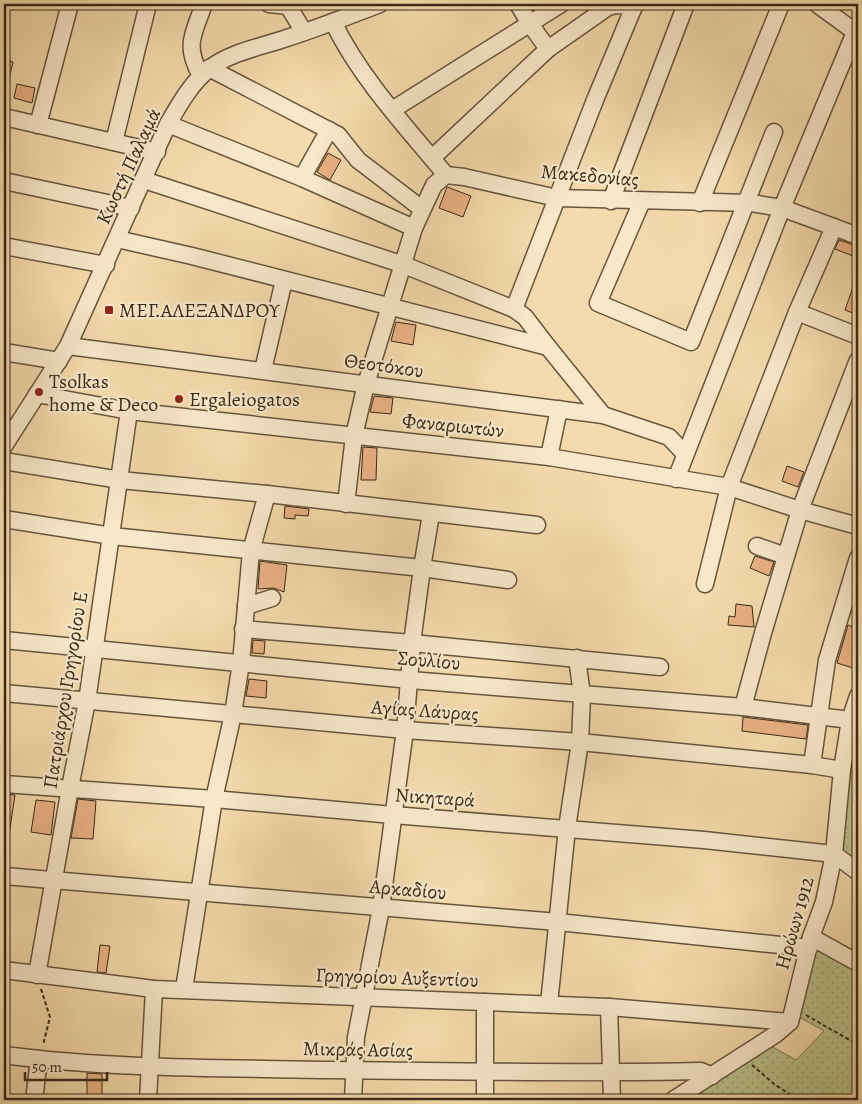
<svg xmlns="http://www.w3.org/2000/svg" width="862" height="1104" viewBox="0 0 862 1104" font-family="Alegreya,serif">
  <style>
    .grass { fill: url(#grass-dots); stroke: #797450 }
    .building { fill: #e9b183; stroke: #382916 }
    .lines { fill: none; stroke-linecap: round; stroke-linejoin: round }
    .minor-casing { stroke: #67553c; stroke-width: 19 }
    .path { stroke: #382916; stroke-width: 2; stroke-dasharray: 4 2.5; stroke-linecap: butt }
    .minor { stroke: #f8e7c9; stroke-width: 16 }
    .poi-dot { fill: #8f2418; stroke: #f8e7c9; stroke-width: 2 }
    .labels { text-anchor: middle; stroke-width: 4.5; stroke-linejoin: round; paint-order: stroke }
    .street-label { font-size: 20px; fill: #382916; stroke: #f8e7c9 }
    .poi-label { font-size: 20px; fill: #382916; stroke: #f8e7c9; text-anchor: start }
  </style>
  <defs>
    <pattern id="grass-dots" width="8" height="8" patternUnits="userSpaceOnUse" patternTransform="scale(1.25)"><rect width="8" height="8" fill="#bac08a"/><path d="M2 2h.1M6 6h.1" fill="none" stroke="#989c70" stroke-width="1.8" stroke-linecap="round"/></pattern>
  </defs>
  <rect width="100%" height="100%" fill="#f4daac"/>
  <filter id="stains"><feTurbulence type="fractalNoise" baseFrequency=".004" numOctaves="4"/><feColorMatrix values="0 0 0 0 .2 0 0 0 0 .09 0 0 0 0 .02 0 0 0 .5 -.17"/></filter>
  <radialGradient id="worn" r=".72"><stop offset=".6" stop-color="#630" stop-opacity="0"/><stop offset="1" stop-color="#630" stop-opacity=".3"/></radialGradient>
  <!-- grass -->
  <g class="grass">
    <polygon points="850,772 858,773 858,866 839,851"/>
    <polygon points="813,943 858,968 858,1095 854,1100 686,1100 769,1045 796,1060 824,1031 797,1016"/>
  </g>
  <!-- building -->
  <g class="building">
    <polygon points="4,60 13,62 7,87 4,86"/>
    <polygon points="17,84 35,88 32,103 14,98"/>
    <polygon points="328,153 341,160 330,180 317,172"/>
    <polygon points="447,187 471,196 463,217 439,208"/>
    <polygon points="839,240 857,246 853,256 835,249"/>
    <polygon points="857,275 858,275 858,315 845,310"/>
    <polygon points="396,322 416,325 413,345 391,341"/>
    <polygon points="374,396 393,398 391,414 370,412"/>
    <polygon points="363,447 377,448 376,480 361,480"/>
    <polygon points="787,466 804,472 798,487 782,481"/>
    <polygon points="285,506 309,509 308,516 295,515 295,519 284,518"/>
    <polygon points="755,556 774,562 769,576 750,568"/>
    <polygon points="260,561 287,565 284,592 274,588 258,589"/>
    <polygon points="736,604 752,606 754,627 728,625 729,616 735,617"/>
    <polygon points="848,625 858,629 858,661 856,669 837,663"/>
    <polygon points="253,640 265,641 264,654 252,653"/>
    <polygon points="249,679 267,681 266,698 246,696"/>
    <polygon points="743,717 808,725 806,739 742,731"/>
    <polygon points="4,794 15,795 9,835 4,834"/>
    <polygon points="78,799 96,801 93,839 71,838"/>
    <polygon points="36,800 55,802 51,835 31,832"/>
    <polygon points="100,945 110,946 106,973 97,972"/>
    <polygon points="87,1073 102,1074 102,1100 87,1100"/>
  </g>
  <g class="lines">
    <!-- minor casing -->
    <g class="minor-casing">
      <g id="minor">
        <polyline points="269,4 289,6"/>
        <polyline points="287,4 304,32"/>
        <polyline points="518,4 530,24 548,49"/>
        <polyline points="817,4 858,34"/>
        <path d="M 333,22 C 361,79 406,127 446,175 L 464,177 L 557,198 L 751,203 L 782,208 L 858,236"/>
        <polyline points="209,68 338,135 358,160 422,209"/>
        <path d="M 201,76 C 184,45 193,35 204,4"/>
        <polyline points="392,110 561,4"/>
        <polyline points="4,117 157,152"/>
        <polyline points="168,124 302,178 414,228"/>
        <polyline points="38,125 70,4"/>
        <polyline points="114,142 148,4"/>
        <polyline points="432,158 548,49 608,7 615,5 634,6"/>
        <polyline points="302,178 329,130"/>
        <polyline points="144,180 404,265 514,309 525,317 548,347"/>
        <polyline points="4,181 131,208"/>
        <polyline points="611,201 686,4"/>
        <polyline points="642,201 598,303 691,342 774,132"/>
        <polyline points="700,203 781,4"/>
        <polyline points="117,239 192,256 548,347 603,415"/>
        <polyline points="4,246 106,265"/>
        <polyline points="514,309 595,100 635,4"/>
        <polyline points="797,312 858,336"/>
        <polyline points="68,346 603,415 669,437 685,454"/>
        <polyline points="4,352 59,361"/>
        <polyline points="263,370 284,280"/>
        <polyline points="37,394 129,411 549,457 729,487 800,510 858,526"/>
        <path d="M 4,446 L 68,346 L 168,124 C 179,105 191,83 209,69 C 230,52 261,47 287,38 C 318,28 349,16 380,4"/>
        <polyline points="549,457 559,409"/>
        <polyline points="4,461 120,480 267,494 537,525"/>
        <polyline points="676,479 782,208 855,32"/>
        <polyline points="346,504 354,436 366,384 414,228 434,185 446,175"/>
        <polyline points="4,519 112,536 422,568 508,580"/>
        <polyline points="757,546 786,556"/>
        <polyline points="705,584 729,487 797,312 834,227"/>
        <polyline points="246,606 272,598"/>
        <polyline points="243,629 412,643 660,667"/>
        <polyline points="4,640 410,680 743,707 850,720"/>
        <polyline points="4,693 405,730 580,742 812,765 842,770"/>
        <polyline points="743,707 763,633 800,510 858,360"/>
        <polyline points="812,765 827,660 858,558"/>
        <polyline points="4,784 214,799 393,815 704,840 834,854 858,872"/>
        <polyline points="4,876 558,922 809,948"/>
        <polyline points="811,937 858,963"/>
        <polyline points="4,970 154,989 609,1007 790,1022"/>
        <polyline points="37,975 70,788 87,701 129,411"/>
        <polyline points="184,989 214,799 233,714 241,663 251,551 267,494"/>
        <polyline points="549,1004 567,828 580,742 582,695 577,658"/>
        <polyline points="609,1007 612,1100"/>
        <path d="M 4,1055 C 112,1069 222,1068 331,1070 C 454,1071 577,1074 701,1071 L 712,1076"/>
        <polyline points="34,1100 39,1059"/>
        <polyline points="148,1100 154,989"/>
        <polyline points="353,1100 356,1037 381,908 405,730 412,643 422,568 431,514"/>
        <polyline points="485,1100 485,1002"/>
        <polyline points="673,1100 776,1034 790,1022 811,937 824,902 834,854 842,770 850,720 858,696"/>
      </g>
    </g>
    <!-- path -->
    <g class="path">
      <polyline points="4,157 9,133"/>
      <polyline points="41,989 50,1017 43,1045"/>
      <polyline points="806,1015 858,1045"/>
      <polyline points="752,1065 774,1084 799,1100"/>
    </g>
    <!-- minor -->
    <use href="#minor" class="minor"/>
  </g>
  <!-- markers -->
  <g class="poi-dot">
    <rect x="104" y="305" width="10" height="10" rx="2.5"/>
    <circle cx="39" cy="392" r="5"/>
    <circle cx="179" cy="399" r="5"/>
  </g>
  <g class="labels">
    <!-- street labels -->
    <g class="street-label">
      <text transform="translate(128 166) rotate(-65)" y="7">Κωστή Παλαμά</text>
      <text transform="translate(590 175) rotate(5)" y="7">Μακεδονίας</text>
      <text transform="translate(384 365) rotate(8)" y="7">Θεοτόκου</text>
      <text transform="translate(453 425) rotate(6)" y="7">Φαναριωτών</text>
      <text transform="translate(429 660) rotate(5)" y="7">Σουλίου</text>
      <text transform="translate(65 690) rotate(-81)" y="7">Πατριάρχου Γρηγορίου Ε</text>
      <text transform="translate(425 710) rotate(4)" y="7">Αγίας Λάυρας</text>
      <text transform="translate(435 797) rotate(4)" y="7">Νικηταρά</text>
      <text transform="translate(408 889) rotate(5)" y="7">Αρκαδίου</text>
      <text transform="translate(794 923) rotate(-74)" y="7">Ηρώων 1912</text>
      <text transform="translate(397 977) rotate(2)" y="7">Γρηγορίου Αυξεντίου</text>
      <text transform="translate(358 1049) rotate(1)" y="7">Μικράς Ασίας</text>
    </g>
    <!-- poi labels -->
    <g class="poi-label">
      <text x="119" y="317">ΜΕΓ.ΑΛΕΞΑΝΔΡΟΥ</text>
      <text x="49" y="388">Tsolkas<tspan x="49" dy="23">home &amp; Deco</tspan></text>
      <text x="189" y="406">Ergaleiogatos</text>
    </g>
  </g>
  <!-- margin -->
  <rect width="862" height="1104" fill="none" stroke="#f4daac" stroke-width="20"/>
  <rect x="5" y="5" width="852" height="1094" fill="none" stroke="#382916" stroke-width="2.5"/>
  <rect x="10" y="10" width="842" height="1084" fill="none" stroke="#382916"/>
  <!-- scale -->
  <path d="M25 1072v8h82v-8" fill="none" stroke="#382916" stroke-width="2.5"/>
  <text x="32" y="1072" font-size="15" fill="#382916" stroke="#f8e7c9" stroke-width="4" paint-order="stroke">50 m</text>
  <rect width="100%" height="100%" filter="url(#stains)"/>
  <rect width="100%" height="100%" fill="url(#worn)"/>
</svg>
